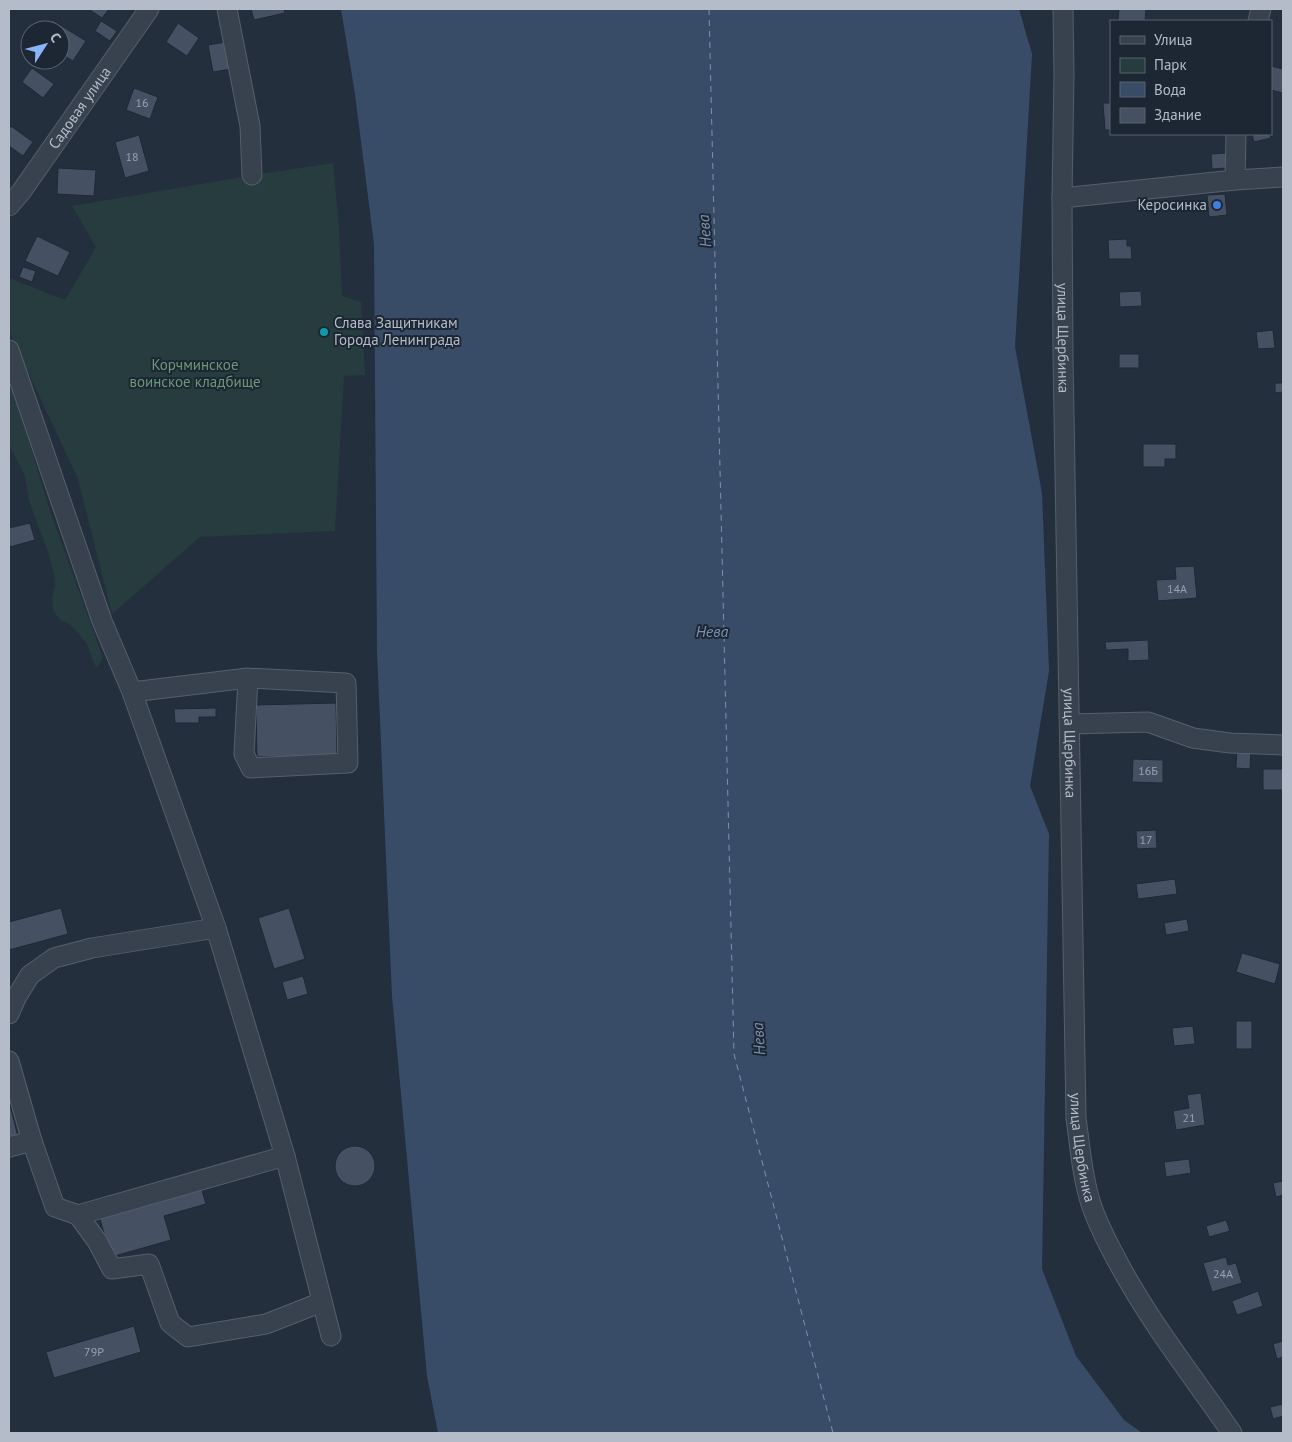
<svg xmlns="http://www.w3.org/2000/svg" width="1292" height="1442" viewBox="0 0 1292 1442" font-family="'PT Sans',sans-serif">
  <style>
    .green { fill: #263c3f }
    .water { fill: #394c67 }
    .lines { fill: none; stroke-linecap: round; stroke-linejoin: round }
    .ferry { stroke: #7c92b1; stroke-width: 1; stroke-dasharray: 6 5; stroke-linecap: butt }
    .building { fill: #455162; stroke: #1f2835 }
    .minor-casing { stroke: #565f6c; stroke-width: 21 }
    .minor { stroke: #38414e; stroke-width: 19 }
    .shop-dot { fill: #3f7fe0; stroke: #1d2633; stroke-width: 2 }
    .culture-dot { fill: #0f9aa8; stroke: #1d2633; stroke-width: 2 }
    .labels { text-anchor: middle; stroke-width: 4; stroke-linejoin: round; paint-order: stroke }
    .number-label { font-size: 12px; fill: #98a1af }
    .street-label { font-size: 15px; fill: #b4bcc9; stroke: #1d2633 }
    .poi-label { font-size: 15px; fill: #b4bcc9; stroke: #1d2633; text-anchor: end }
    .park-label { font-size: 15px; fill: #6b9a76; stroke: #1d2633 }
    .water-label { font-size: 16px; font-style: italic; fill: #7c92b1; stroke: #1d2633 }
  </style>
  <rect width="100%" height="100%" fill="#242f3e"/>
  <!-- green -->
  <g class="green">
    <polygon points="333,163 339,226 342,296 361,302 365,375 344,376 335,531 200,537 112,614 78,479 9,331 9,278 65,300 96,247 72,206 248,176"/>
    <polygon points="9,374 50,511 103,658 96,668 87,644 79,634 71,625 60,620 53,610 52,598 55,586 54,574 47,549 29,501 25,476 9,445"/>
  </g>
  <!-- water -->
  <polygon class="water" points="341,9 1019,9 1032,54 1015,347 1042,493 1049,671 1030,786 1049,834 1042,1269 1076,1356 1124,1420 1142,1433 438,1433 427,1376 392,996 377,651 374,244 355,94"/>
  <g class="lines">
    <!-- ferry -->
    <polyline class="ferry" points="709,9 734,1054 833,1433"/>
  </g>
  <!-- building -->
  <g class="building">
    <polygon points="91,9 109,9 102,18 90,10"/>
    <polygon points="251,9 284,9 285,13 254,20"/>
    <polygon points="1119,9 1146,9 1145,21 1118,21"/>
    <polygon points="52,20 86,41 73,61 60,53 60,30 46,30"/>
    <polygon points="101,21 117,31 110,41 95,31"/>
    <polygon points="178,23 199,38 187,56 166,42"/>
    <polygon points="226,42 231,69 213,72 208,45"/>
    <polygon points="1271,66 1283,69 1283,93 1271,90"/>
    <polygon points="32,68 54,84 43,98 22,82"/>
    <polygon points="134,88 158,97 150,119 126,110"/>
    <polygon points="1103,103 1111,103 1111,130 1105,130"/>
    <polygon points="11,126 33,142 23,156 9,146 9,129"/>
    <polygon points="1252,134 1270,134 1271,138 1254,142"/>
    <polygon points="139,135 149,171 125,178 115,142"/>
    <polygon points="1226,153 1226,168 1212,169 1211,154"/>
    <polygon points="58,168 96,170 94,196 57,194"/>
    <polygon points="1225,194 1227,215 1209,217 1207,195"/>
    <polygon points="37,236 70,252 58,276 25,261"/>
    <polygon points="1127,239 1127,246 1131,246 1132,259 1109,259 1108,240"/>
    <polygon points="23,267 36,271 32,282 19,277"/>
    <polygon points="1141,291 1142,306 1120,307 1119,292"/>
    <polygon points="1273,330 1275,348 1258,349 1256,332"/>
    <rect x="1119" y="354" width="20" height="14"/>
    <polygon points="1275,383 1283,383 1283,392 1275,393"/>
    <polygon points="1143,444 1176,444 1176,459 1165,459 1165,467 1143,467"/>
    <polygon points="30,523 35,540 10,547 9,541 9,528"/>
    <polygon points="1194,566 1197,598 1158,601 1156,580 1176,579 1175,567"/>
    <polygon points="1148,640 1149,660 1128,661 1128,649 1106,650 1105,642"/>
    <polygon points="336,703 337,756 257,757 256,705"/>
    <polygon points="216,708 216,717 199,717 199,723 175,723 174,709"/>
    <polygon points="1237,746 1251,747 1250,769 1236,768"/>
    <polygon points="1133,759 1163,760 1163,783 1132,782"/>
    <rect x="1263" y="769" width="20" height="21"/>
    <polygon points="1156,830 1157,848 1137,849 1136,831"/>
    <polygon points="1175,879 1177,894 1138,899 1136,884"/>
    <polygon points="61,908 68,934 9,950 9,922"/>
    <polygon points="289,908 305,959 274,969 258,918"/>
    <polygon points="1187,919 1189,931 1166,935 1164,923"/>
    <polygon points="1242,953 1280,964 1275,984 1236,972"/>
    <polygon points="303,976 308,994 287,1000 282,982"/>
    <rect x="1236" y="1021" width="16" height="28"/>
    <polygon points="1193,1026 1195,1044 1174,1046 1172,1028"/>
    <polygon points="1201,1093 1205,1125 1176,1130 1173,1111 1189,1108 1187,1095"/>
    <polygon points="9,1101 18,1137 9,1140"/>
    <circle cx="355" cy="1166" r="20"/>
    <polygon points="1189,1159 1191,1173 1166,1177 1164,1162"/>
    <polygon points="1283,1181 1283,1195 1276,1197 1273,1183"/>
    <polygon points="201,1187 206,1204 164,1216 171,1240 111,1257 99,1216"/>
    <polygon points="1226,1220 1230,1231 1209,1237 1206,1226"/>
    <polygon points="1226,1257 1228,1265 1236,1263 1242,1283 1212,1292 1203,1263"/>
    <polygon points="1258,1291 1263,1306 1237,1315 1232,1301"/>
    <polygon points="134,1326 141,1352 54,1378 46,1352"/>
    <polygon points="1283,1341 1283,1357 1277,1359 1273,1344"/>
    <polygon points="1283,1404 1283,1416 1273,1419 1270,1407"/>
  </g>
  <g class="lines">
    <!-- minor casing -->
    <g class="minor-casing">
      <g id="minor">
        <polyline points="227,9 250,126 252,175"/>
        <path id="s1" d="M 1063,9 L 1064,74 L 1062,198 L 1063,356 L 1076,1118 C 1080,1146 1082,1176 1091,1204 C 1098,1225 1109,1246 1120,1266 C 1152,1325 1194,1378 1232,1433"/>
        <polyline points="1258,21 1261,9"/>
        <polyline points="1235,180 1236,134"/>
        <polyline points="1062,198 1235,180 1283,177"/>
        <path id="s2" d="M 9,206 L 21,192 L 149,9"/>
        <polyline points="9,350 102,621 132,692 216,928 285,1156 331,1336"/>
        <polyline points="132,692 248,678 346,683 348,763 251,768 244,754 248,678"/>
        <polyline points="1070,724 1148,722 1193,738 1230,743 1283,745"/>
        <polyline points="9,1014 16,998 30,975 54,958 92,948 216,928"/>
        <polyline points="9,1061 32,1141 9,1147"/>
        <polyline points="32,1141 55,1207 78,1215 285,1156"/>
        <polyline points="78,1215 97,1241 112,1269 149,1264 170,1323 188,1337 266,1324 322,1302"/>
      </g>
    </g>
    <!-- minor -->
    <use href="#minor" class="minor"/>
  </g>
  <!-- markers -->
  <circle class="shop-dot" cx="1217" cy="205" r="5"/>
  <circle class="culture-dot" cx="324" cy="332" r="5"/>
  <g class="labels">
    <!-- number labels -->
    <g class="number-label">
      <text x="142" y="107">16</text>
      <text x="132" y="161">18</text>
      <text x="1177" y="593">14А</text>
      <text x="1148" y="775">16Б</text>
      <text x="1146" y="844">17</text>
      <text x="1189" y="1122">21</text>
      <text x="1223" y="1278">24А</text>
      <text x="94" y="1356">79Р</text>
    </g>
    <!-- street labels -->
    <g class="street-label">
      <text dy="5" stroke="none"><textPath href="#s2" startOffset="121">Садовая улица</textPath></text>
      <text dy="5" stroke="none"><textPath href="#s1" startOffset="329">улица Щербинка</textPath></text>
      <text dy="5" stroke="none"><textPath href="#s1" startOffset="734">улица Щербинка</textPath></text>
      <text dy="5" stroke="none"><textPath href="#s1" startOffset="1139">улица Щербинка</textPath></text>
    </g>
    <!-- poi labels -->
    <g class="poi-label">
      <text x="1207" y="210">Керосинка</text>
      <text x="334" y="328" text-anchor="start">Слава Защитникам<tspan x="334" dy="17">Города Ленинграда</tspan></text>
    </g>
    <!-- park labels -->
    <g class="park-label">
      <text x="195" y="370">Корчминское<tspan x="195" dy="17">воинское кладбище</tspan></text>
    </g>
    <!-- water labels -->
    <g class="water-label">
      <text transform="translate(704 231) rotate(-94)" y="6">Нева</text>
      <text x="712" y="637">Нева</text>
      <text transform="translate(758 1039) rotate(-94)" y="6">Нева</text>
    </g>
  </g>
  <!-- border -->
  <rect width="1292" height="1442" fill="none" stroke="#b4bcc9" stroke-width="20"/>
  <!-- legend -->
  <rect x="1110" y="20" width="162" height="115" fill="#1d2633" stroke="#59626f"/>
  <rect x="1120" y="36" width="25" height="8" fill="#38414e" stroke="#59626f"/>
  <text x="1154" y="45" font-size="15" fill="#b4bcc9">Улица</text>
  <rect x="1120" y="58" width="25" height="15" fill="#263c3f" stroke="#59626f"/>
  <text x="1154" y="70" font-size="15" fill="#b4bcc9">Парк</text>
  <rect x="1120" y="82" width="25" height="15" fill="#394c67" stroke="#59626f"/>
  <text x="1154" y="95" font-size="15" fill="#b4bcc9">Вода</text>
  <rect x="1120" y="108" width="25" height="15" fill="#455162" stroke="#59626f"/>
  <text x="1154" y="120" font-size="15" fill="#b4bcc9">Здание</text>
  <!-- north arrow -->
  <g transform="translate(45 45) rotate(54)"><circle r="24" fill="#1d2633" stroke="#59626f"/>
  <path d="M0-4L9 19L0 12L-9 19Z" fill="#8ab4f8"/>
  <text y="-8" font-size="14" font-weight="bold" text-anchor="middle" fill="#b4bcc9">С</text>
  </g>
</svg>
